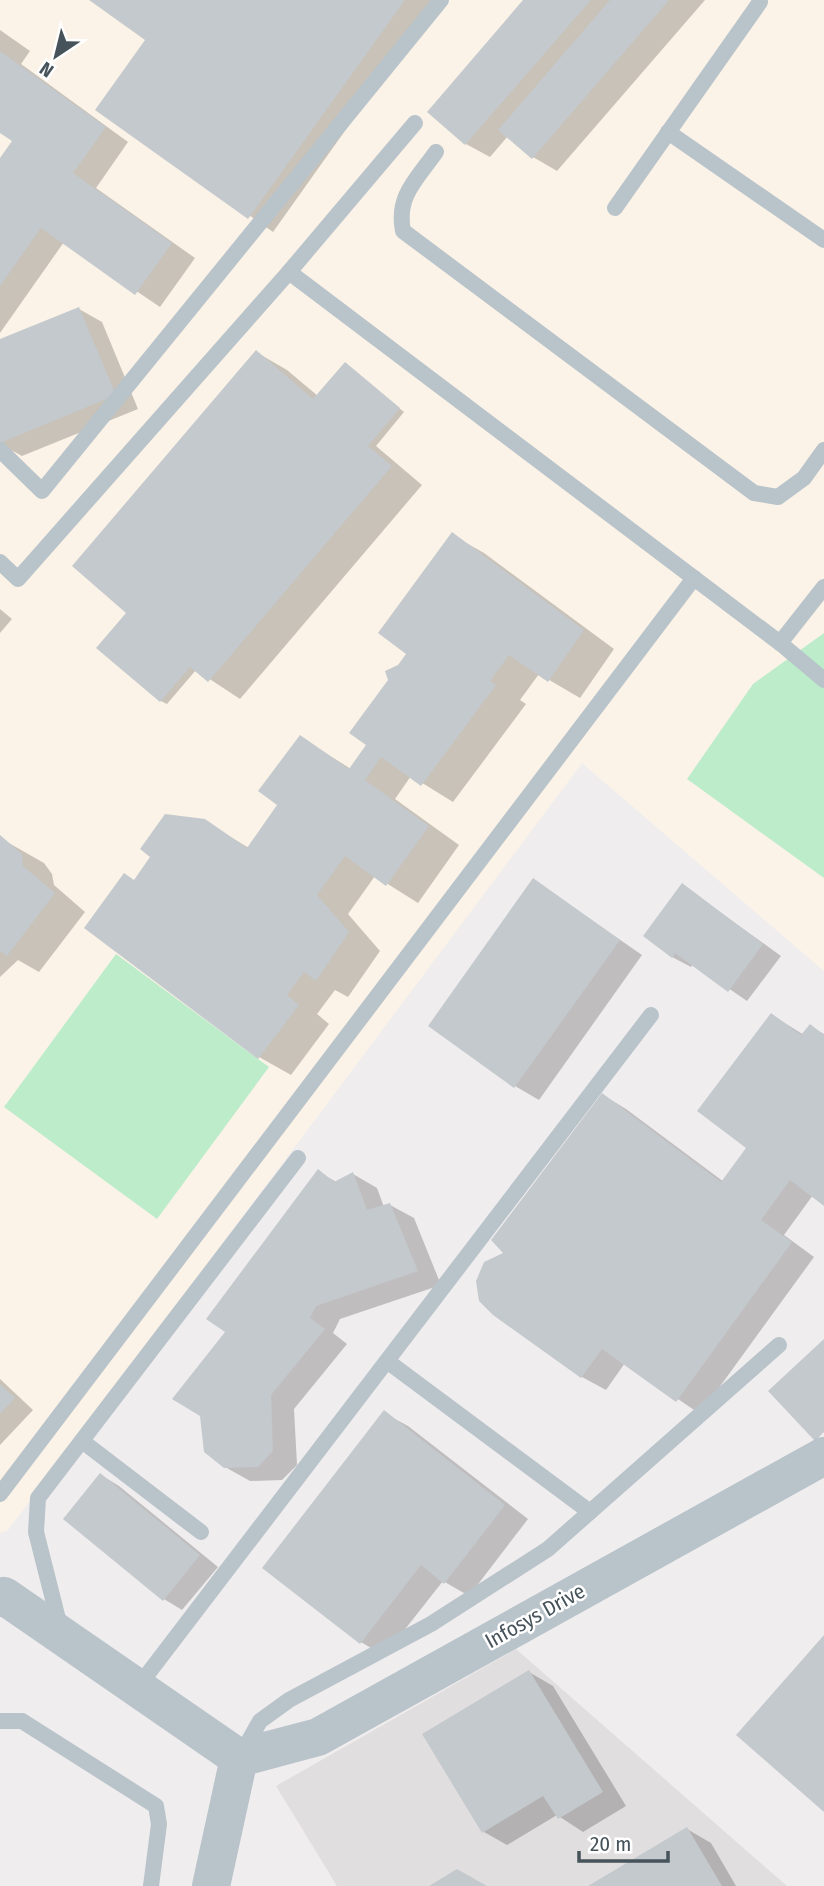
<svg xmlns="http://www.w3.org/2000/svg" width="824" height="1886" viewBox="0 0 824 1886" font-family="'Fira Sans Condensed',sans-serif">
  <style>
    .commercial { fill: #fbf3e7 }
    .education { fill: #e1dedf }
    .green { fill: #bdeccb }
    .shadow { fill: #0003 }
    .building { fill: #c4c9cd }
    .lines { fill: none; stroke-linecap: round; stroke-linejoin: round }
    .service { stroke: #b9c3ca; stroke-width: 16 }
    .tertiary { stroke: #b9c3ca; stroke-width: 38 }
    .labels { text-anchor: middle; stroke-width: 5; stroke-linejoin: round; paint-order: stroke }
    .street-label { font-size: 21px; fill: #46535a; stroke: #fff }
  </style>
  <rect width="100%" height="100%" fill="#f0edee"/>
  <!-- commercial -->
  <polygon class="commercial" points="0,0 824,0 824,971 582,763 8,1530 0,1533"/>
  <!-- education -->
  <polygon class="education" points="516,1649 787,1886 337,1886 276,1786"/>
  <!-- green -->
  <g class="green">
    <polygon points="824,633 824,878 687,779 753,684"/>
    <polygon points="116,954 269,1067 157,1219 4,1107"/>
  </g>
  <!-- shadow -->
  <g class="shadow">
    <polygon points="92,0 438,0 273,232 98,109 148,40"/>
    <polygon points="526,0 705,0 557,171 533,157 508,136 490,157 466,144"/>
    <polygon points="0,30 30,51 21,64 128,142 96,188 195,258 160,307 64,242 0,333 0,161 14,141 0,131"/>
    <polygon points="79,309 102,322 138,409 22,456 0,444 0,341"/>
    <polygon points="256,352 287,370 318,396 351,368 404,412 376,446 422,485 240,699 196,670 167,704 161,701 126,615"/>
    <polygon points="452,535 484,553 614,649 580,698 539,674 520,700 526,704 453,802 411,776 395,799 459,845 418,903 375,876 348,914 380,951 348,997 335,990 317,1014 329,1024 291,1075 259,1057 135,882 204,821 249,848 279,805 300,737 351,769 368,744 399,667 409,654"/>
    <polygon points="0,609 12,619 0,633"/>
    <polygon points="0,838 44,863 52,874 54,885 85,912 39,972 18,960 0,977"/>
    <polygon points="534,880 642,955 539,1100 515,1086"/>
    <polygon points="682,885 781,956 747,1001 693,964 691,967 672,957"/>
    <polygon points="772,1015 804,1035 810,1026 824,1034 824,1204 813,1195 784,1235 814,1257 700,1414 625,1363 606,1390 582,1377 506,1253 603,1095 626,1109 724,1182 749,1148"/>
    <polygon points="319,1172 338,1183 353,1174 377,1188 384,1207 390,1205 414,1218 441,1285 340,1319 333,1333 347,1344 294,1409 297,1465 282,1480 250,1481 225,1467 227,1332"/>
    <polygon points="0,1379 33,1410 0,1445"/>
    <polygon points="384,1413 408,1426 528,1519 469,1596 443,1581 384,1656 361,1642"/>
    <polygon points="101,1475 119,1486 218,1567 182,1610 164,1599"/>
    <polygon points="529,1672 553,1686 626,1806 583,1832 557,1815 507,1845 484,1832"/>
    <polygon points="687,1829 711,1843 736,1886 591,1886"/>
  </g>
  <!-- building -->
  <g class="building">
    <polygon points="89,0 405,0 248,219 95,110 145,40"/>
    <polygon points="523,0 591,0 465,145 427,112"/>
    <polygon points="610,0 669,0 532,159 498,130"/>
    <polygon points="0,51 106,127 73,173 172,243 135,295 41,228 0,286 0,158 12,141 0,133"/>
    <polygon points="79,307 116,395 0,443 0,339"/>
    <polygon points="256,350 313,399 345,362 400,408 368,446 392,466 208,682 190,667 160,702 96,648 126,613 72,566"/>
    <polygon points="452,532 584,630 548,682 509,655 490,681 496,685 421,786 381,757 365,780 429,826 386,886 345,856 317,895 349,932 316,981 304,972 287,995 299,1005 258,1059 84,928 124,873 134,880 150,857 140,849 165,814 205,819 247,848 277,805 258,791 300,735 349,769 366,745 349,733 388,680 385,671 398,665 406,654 378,633"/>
    <polygon points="0,835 22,854 23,866 55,893 7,956 0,951"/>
    <polygon points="533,878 620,940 514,1088 428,1026"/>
    <polygon points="682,883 763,944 728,992 675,953 672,958 643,936"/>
    <polygon points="771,1013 801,1035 810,1024 824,1035 824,1206 790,1180 761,1220 792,1242 676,1402 602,1349 581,1378 493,1315 479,1301 476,1281 484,1262 503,1253 491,1240 602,1093 721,1182 746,1148 697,1111"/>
    <polygon points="318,1169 334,1182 353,1172 367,1210 390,1203 418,1271 316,1306 310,1318 325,1329 271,1395 273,1451 258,1467 224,1468 204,1452 200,1416 172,1399 225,1332 206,1319"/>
    <polygon points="824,1339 824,1432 815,1441 768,1391"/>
    <polygon points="0,1384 15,1398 0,1414"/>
    <polygon points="384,1410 505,1505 444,1584 421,1565 360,1644 262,1568"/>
    <polygon points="100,1473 200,1555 163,1601 63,1519"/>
    <polygon points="824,1635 824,1812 736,1735"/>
    <polygon points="529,1670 603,1792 558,1819 543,1796 482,1833 422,1734"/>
    <polygon points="687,1827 722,1886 588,1886"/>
    <polygon points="457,1869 487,1886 429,1886"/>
  </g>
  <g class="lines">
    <!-- service -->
    <g class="service">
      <polyline points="668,132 824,240"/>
      <path d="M 436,152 C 417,179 396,196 403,231 L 754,493 L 778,497 L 804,478 L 824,450"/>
      <polyline points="615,208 760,2"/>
      <polyline points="289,272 415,123"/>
      <polyline points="0,450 42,491 441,0"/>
      <polyline points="0,562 18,579 289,272 780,643 824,587"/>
      <polyline points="780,643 824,680"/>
      <polyline points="387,1361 590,1512"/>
      <polyline points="82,1441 201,1532"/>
      <polyline points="0,1494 694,578"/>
      <polyline points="60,1627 36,1532 38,1498 298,1158"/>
      <polyline points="137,1688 651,1015"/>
      <polyline points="0,1721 22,1721 156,1806 159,1824 151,1886"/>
      <polyline points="242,1753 260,1721 289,1700 431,1624 548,1549 779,1345"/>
    </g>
    <!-- tertiary -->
    <g class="tertiary">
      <polyline points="0,1598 4,1596 239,1758"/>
      <polyline points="239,1758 318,1737 824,1456"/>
      <polyline points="211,1886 239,1758"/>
    </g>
  </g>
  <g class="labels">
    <!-- street labels -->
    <g class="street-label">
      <text transform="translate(535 1616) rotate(-29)" y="7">Infosys Drive</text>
    </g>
  </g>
  <!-- north arrow -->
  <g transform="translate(56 56) rotate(215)" stroke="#ffffff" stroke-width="5" paint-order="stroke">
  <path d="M0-5L12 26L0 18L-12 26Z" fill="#46535a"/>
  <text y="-10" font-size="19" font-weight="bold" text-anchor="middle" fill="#46535a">N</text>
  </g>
  <!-- scale -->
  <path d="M579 1851v10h89v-10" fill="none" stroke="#46535a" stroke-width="3.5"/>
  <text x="590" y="1851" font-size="21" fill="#46535a" stroke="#ffffff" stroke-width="5" paint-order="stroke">20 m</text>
</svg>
